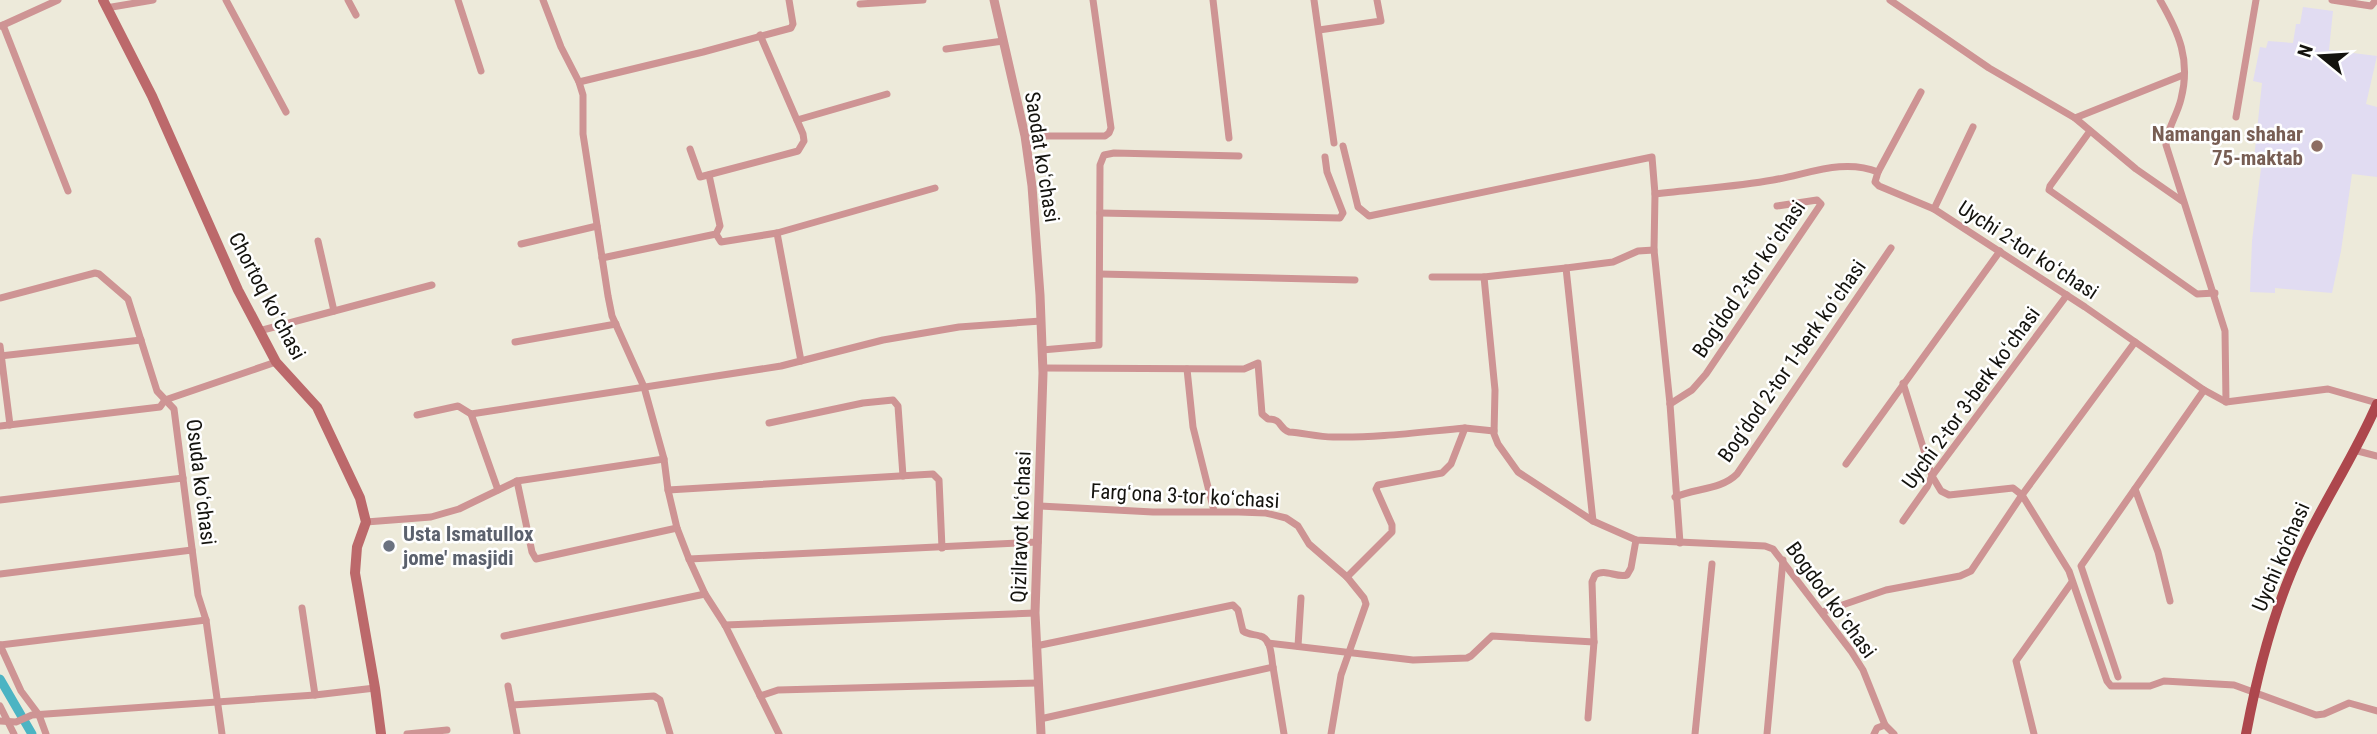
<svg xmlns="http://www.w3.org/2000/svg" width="2377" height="734" viewBox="0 0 2377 734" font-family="'Roboto Condensed',sans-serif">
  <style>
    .education { fill: #e1dcf2 }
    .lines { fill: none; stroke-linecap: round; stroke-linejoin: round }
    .canal { stroke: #4cb4c3; stroke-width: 9 }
    .minor { stroke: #ce9494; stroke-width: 7 }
    .tertiary { stroke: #ce9494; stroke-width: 9 }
    .secondary { stroke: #bc696b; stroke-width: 10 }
    .primary { stroke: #ad474d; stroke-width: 10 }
    .education-dot { fill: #8d6e63; stroke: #fff; stroke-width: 2.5 }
    .worship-dot { fill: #6b7280; stroke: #fff; stroke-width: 2.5 }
    .labels { text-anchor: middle; stroke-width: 5; stroke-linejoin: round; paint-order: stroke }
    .education-label { font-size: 21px; font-weight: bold; fill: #785e54; stroke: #fff; text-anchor: end }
    .street-label { font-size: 21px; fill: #14130e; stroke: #fff }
    .worship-label { font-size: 21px; font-weight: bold; fill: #5b616d; stroke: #fff; text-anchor: start }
  </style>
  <rect width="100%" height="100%" fill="#edeada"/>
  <!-- education -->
  <polygon class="education" points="2303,7 2333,11 2329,50 2377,56 2366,104 2377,107 2377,177 2352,174 2341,251 2332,293 2275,288 2275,293 2250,292 2252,241 2262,160 2254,159 2262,83 2253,81 2260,47 2266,48 2268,41 2293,43 2296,24 2300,24"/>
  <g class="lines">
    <!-- canal -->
    <polyline class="canal" points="0,679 32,734"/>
    <!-- minor -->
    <g class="minor">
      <polyline points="226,0 286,112"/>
      <polyline points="348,0 356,15"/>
      <polyline points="458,0 481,71"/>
      <polyline points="543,0 561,47 579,82 583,95 583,134 608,296 612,316 644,387 664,459 668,490 677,528 689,559 705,594 725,625 779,734"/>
      <polyline points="1213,0 1229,138"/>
      <polyline points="1314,0 1334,143"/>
      <polyline points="1890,0 1989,68 2075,118 2183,75"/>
      <path d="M 2160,0 C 2179,33 2191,60 2181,99 C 2177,116 2167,128 2166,145 L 2225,331 L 2226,402"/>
      <polyline points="2332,0 2371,6 2376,0"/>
      <polyline points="860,4 923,0"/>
      <polyline points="106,8 153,0"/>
      <polyline points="3,25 68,191"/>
      <polyline points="1,26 58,0"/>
      <polyline points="1319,30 1381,21 1377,0"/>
      <polyline points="946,49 1003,41"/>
      <polyline points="579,82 703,52 791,28 793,24 789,0"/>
      <polyline points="2236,117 2256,0"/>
      <polyline points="2075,118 2136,169 2182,201"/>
      <polyline points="797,120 887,94"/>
      <polyline points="2090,131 2050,186 2049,190 2197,294 2215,293"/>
      <polyline points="1025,136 1105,136 1109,133 1111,128 1093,0"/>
      <polyline points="1343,146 1358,207 1369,216 1652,157 1655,194 1654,250 1670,404 1680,543"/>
      <polyline points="690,149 700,177 798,151 804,141 803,134 760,35"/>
      <polyline points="1878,172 1921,92"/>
      <path d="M 1655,194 C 1694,189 1735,187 1773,180 C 1809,174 1843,158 1878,172 L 1875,182 L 1879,186 L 1934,209 L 2085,307 L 2204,390 L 2226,402 L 2328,389 L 2377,403"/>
      <polyline points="1934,209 1973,127"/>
      <polyline points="1100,213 1340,218 1343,213 1327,172 1325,157"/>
      <polyline points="777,233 801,361"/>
      <polyline points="716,234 721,242 777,233 935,188"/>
      <polyline points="318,241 334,311"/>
      <polyline points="521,244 597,226"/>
      <polyline points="602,258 716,234 720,226 709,175"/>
      <polyline points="1566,268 1593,521"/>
      <polyline points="1100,274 1355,280"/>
      <polyline points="1432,277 1484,277 1566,268 1613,262 1638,251 1654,250"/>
      <polyline points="1484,277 1495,390 1494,434 1498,444 1518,472 1593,521 1636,540 1765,546 1773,549 1851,651 1863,670 1885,725 1894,734"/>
      <polyline points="0,298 95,273 99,274 128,299 157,391 174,409 198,595 206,620 222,734"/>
      <polyline points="259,331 432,285"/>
      <polyline points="515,342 616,324"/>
      <polyline points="0,346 10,425"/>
      <polyline points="1042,350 1099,345 1100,165 1104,155 1114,153 1239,156"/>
      <polyline points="0,356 141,340"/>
      <polyline points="1187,369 1193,427 1214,511"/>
      <polyline points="1903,383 1932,476 1941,491 1949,495 2013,488 2022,495 2069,571 2107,681 2111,686 2150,686 2164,681 2234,685 2316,715 2324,714 2349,703 2377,711"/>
      <polyline points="1670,404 1692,390 1706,374 1821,204 1817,200 1777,206"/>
      <polyline points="471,414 498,490"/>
      <polyline points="417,415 458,406 471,414 781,366 883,340 959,327 1041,321"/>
      <polyline points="769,423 863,403 893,400 898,406 903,476"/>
      <polyline points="0,426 160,407 165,400 276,362"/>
      <polyline points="1465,428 1494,431"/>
      <polyline points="2354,450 2377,456"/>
      <polyline points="1846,464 2000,251"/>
      <polyline points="517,481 532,552 536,559 677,528"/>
      <polyline points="2135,489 2158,552 2170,601"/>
      <polyline points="668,490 933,474 939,480 942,548"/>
      <path d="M 1675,497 C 1696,488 1721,490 1737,474 L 1891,248"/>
      <polyline points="0,500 183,478"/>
      <path d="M 1040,506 L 1153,512 L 1239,512 L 1266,513 L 1286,518 L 1298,526 L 1309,544 L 1347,577 L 1392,532 L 1392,525 L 1376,489 L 1378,485 L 1442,473 L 1451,464 L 1465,428 C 1421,432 1377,438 1333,437 C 1318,437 1304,433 1289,432 C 1278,428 1283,419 1268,419 L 1262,414 L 1258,363 L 1244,369 L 1043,368"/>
      <polyline points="1903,521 1927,487 1932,476 2067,295"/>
      <polyline points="366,522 431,517 459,509 517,481 664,459"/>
      <polyline points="689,559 1038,542"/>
      <polyline points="0,574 192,550"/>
      <polyline points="302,608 315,695"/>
      <polyline points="1822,612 1886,590 1960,576 1971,571 2022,495 2135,342"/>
      <polyline points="725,625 1035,613"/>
      <polyline points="504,636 705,594"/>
      <polyline points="1268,643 1413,660 1467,658 1471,656 1492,636 1594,642"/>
      <polyline points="0,645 206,620"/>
      <polyline points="0,645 21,691 39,715 46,734"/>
      <path d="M 1036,646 L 1233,605 L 1238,610 L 1243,631 C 1249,635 1253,634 1260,636 C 1272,639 1271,657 1273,667"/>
      <polyline points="1298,646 1301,598"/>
      <polyline points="2118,677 2081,566 2204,390"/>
      <polyline points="508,686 517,734"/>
      <polyline points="760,696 778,690 1038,683"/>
      <polyline points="512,705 654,696 660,700 670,734"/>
      <polyline points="0,706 14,734"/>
      <path d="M 1588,718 L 1594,642 L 1592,582 L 1595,575 C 1605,568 1616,578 1627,575 L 1631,568 L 1636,540"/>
      <polyline points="1040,719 1273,667 1284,734"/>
      <polyline points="0,721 16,722 32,715 315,695 375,688"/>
      <polyline points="407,734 447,730"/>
      <polyline points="1331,734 1341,675 1366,604 1364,598 1347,577"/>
      <polyline points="1695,734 1712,564"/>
      <polyline points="1767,734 1783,560"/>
      <polyline points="1874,734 1877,728 1885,725"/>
      <polyline points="2034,734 2016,661 2072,582"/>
    </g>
    <!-- tertiary -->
    <polyline class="tertiary" points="994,0 1025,136 1032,186 1040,295 1043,373 1035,613 1041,734"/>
    <!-- secondary -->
    <polyline class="secondary" points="103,0 152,96 238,290 276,362 317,407 360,498 366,522 357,547 355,573 375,688 381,734"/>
    <!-- primary -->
    <path class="primary" d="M 2246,734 C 2258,670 2275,604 2303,546 C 2326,498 2356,453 2377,404"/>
  </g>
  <!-- markers -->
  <circle class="education-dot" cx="2317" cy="146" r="7"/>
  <circle class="worship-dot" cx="389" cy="546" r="7"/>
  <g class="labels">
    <!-- education labels -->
    <g class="education-label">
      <text x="2303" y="141">Namangan shahar<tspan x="2303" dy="24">75-maktab</tspan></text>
    </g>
    <!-- street labels -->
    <g class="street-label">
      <text transform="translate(1042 157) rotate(81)" y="7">Saodat koʻchasi</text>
      <text transform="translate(2028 250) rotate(33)" y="7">Uychi 2-tor koʻchasi</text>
      <text transform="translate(1749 279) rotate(-56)" y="7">Bog'dod 2-tor koʻchasi</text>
      <text transform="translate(267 296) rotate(62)" y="7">Chortoq koʻchasi</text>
      <text transform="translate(1792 361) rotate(-55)" y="7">Bogʼdod 2-tor 1-berk koʻchasi</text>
      <text transform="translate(1971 398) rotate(-54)" y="7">Uychi 2-tor 3-berk koʻchasi</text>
      <text transform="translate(201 482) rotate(83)" y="7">Osuda koʻchasi</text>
      <text transform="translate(1185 496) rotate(3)" y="7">Fargʻona 3-tor koʻchasi</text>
      <text transform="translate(1021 527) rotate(-88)" y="7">Qizilravot koʻchasi</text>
      <text transform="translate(2281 557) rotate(-67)" y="7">Uychi ko'chasi</text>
      <text transform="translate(1831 600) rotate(54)" y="7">Bogdod koʻchasi</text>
    </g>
    <!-- worship labels -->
    <g class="worship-label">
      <text x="403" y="541">Usta Ismatullox<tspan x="403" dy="24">jome' masjidi</tspan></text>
    </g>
  </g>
  <!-- north arrow -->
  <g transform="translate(2321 56) rotate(288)" stroke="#ffffff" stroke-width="5" paint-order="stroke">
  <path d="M0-5L12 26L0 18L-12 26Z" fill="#14130e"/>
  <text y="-10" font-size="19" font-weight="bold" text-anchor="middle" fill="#14130e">N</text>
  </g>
</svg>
